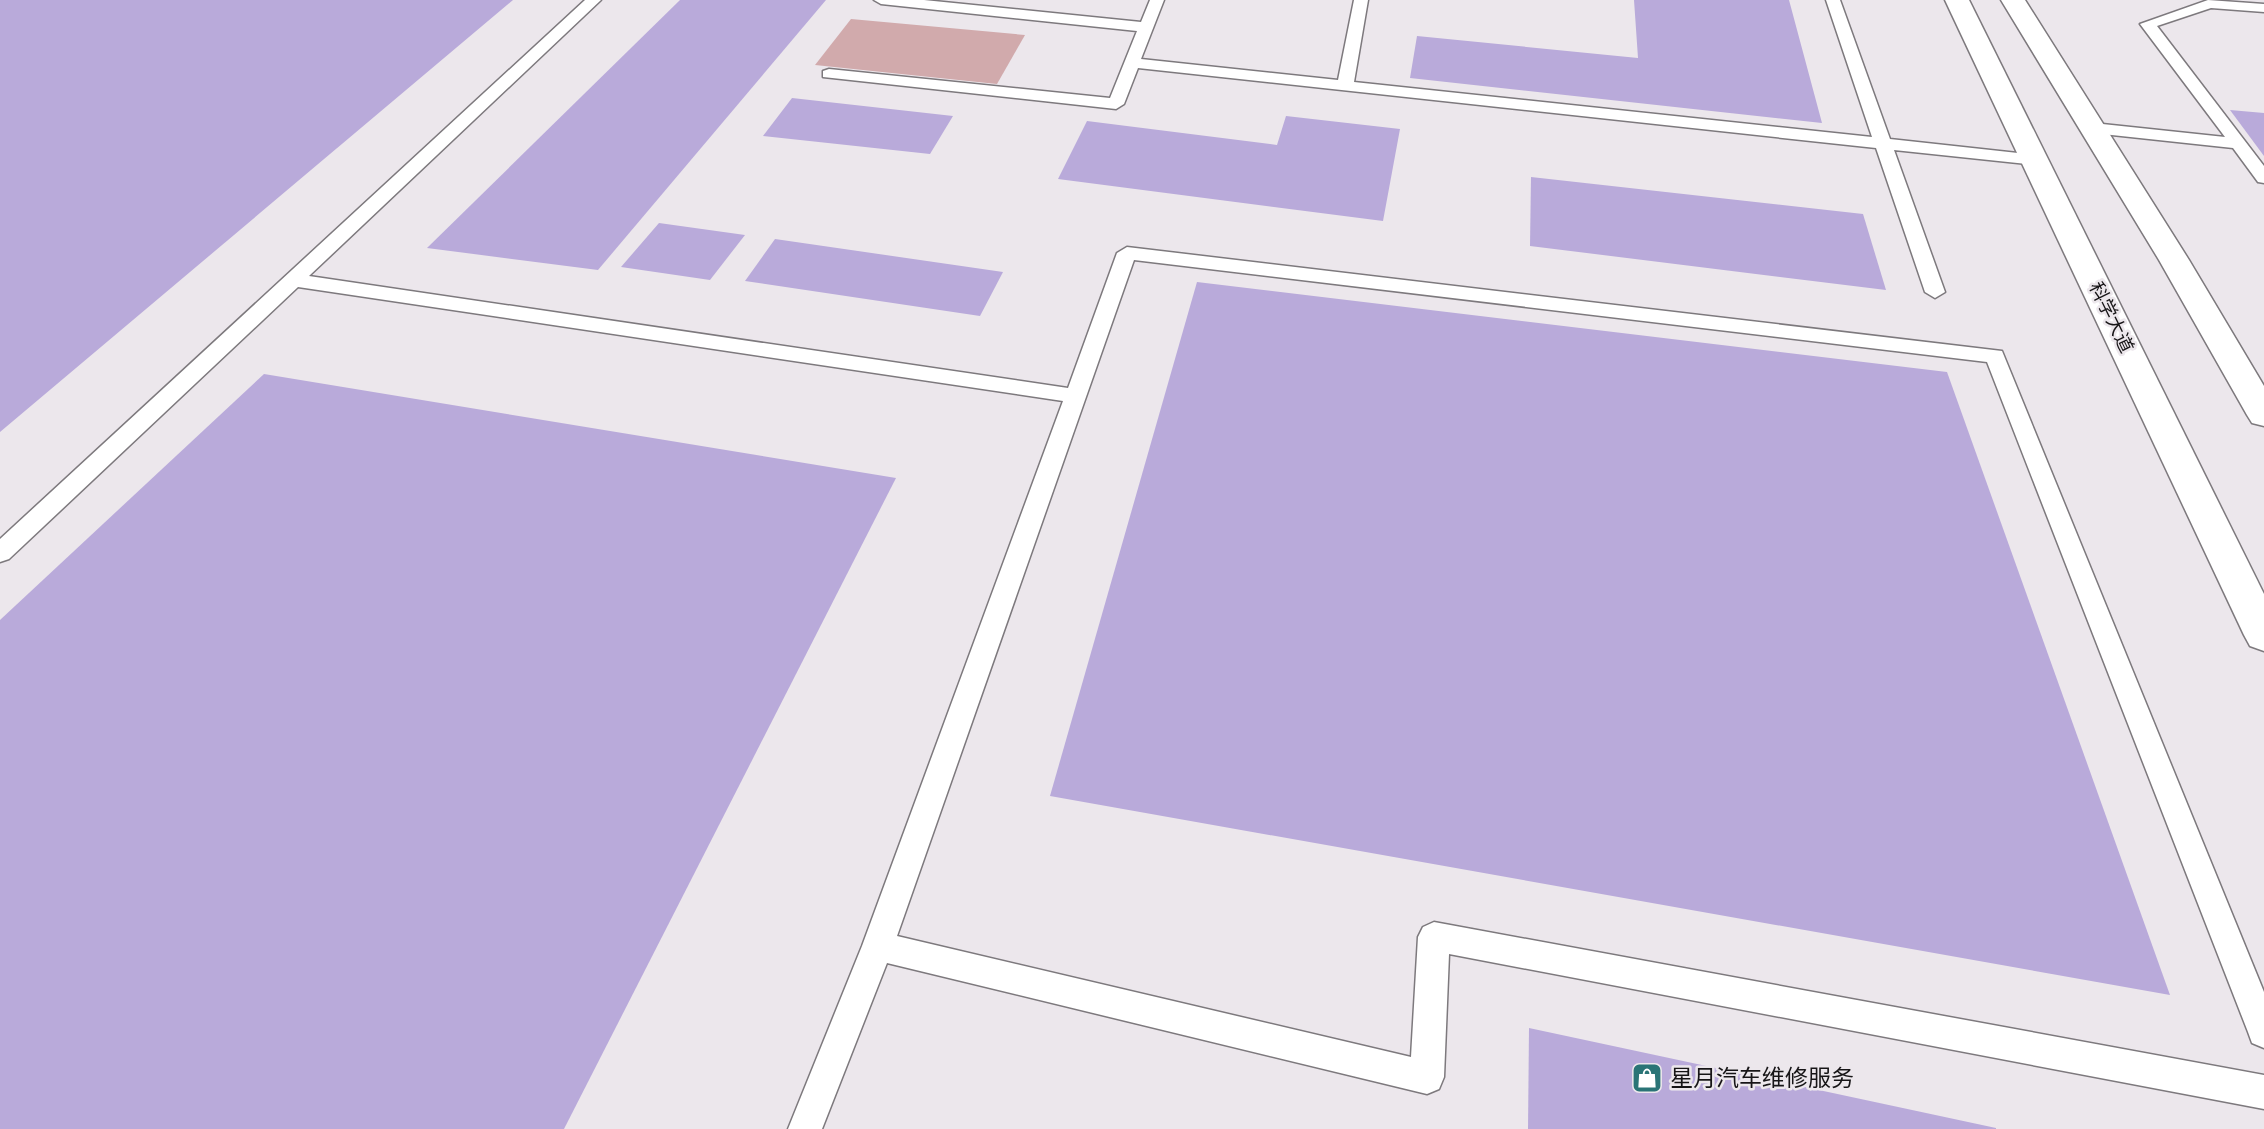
<svg xmlns="http://www.w3.org/2000/svg" width="2264" height="1129" viewBox="0 0 2264 1129" font-family="Overpass,'Noto Sans SC',sans-serif">
  <style>
    .green { fill: #d1aaac }
    .building { fill: #b9aada }
    .lines { fill: none; stroke-linecap: round; stroke-linejoin: round }
    .lane-casing { stroke: #7d797d; stroke-width: 3 }
    .primary-casing { stroke: #7d797d; stroke-width: 3 }
    .lane { fill: #fff; fill-rule: evenodd }
    .primary { fill: #fff; fill-rule: evenodd }
    .labels { text-anchor: middle; stroke-width: 5; stroke-linejoin: round; paint-order: stroke }
    .street-label { font-size: 19px; fill: #171517; stroke: #ece7ec }
    .near-poi-label { font-size: 23px; fill: #171517; stroke: #ece7ec; text-anchor: start }
  </style>
  <rect width="100%" height="100%" fill="#ece7ec"/>
  <!-- green -->
  <polygon class="green" points="851,19 1025,35 997,84 815,65"/>
  <!-- building -->
  <g class="building">
    <polygon points="0,0 513,0 0,432"/>
    <polygon points="680,0 826,0 598,270 427,248"/>
    <polygon points="1634,0 1789,0 1822,123 1410,78 1417,36 1638,58"/>
    <polygon points="792,98 953,116 930,154 763,136"/>
    <polygon points="2230,110 2264,113 2264,156"/>
    <polygon points="1286,116 1400,129 1383,221 1058,179 1087,121 1277,145"/>
    <polygon points="1531,177 1863,214 1886,290 1530,246"/>
    <polygon points="659,223 745,235 710,280 621,267"/>
    <polygon points="775,239 1003,272 980,316 745,281"/>
    <polygon points="1197,282 1947,372 2170,995 1050,796"/>
    <polygon points="264,374 896,478 564,1129 0,1129 0,620"/>
    <polygon points="1529,1028 1996,1128 1996,1129 1528,1129"/>
  </g>
  <g class="lines">
    <!-- lane casing -->
    <g class="lane-casing">
      <g id="lane">
        <polygon points="585,0 601,0 309,276 1068,388 1117,253 1127,247 2002,351 2264,992 2264,1048 2252,1043 2248,1032 1987,362 1134,260 897,936 1411,1057 1418,937 1423,927 1434,922 2264,1075 2264,1109 1449,954 1444,1077 1439,1089 1427,1094 887,963 822,1129 788,1129 862,946 1063,401 298,287 9,559 0,562 0,539"/>
        <polygon points="874,0 924,0 1141,22 1150,0 1164,0 1141,59 1338,80 1354,0 1368,0 1354,82 1872,137 1826,0 1840,0 1890,139 2036,155 2045,160 2036,165 1894,150 1945,292 1935,298 1925,292 1876,148 1138,68 1124,104 1116,109 823,77 823,71 829,69 1110,98 1137,31 881,4"/>
        <polygon points="2208,0 2264,4 2264,12 2211,8 2157,26 2264,166 2264,183 2258,182 2233,148 2093,133 2085,128 2093,123 2225,137 2140,24"/>
      </g>
    </g>
    <!-- primary casing -->
    <g class="primary-casing">
      <g id="primary">
        <polygon points="1945,0 1969,0 2264,594 2264,651 2250,646 2244,635"/>
        <polygon points="2001,0 2025,0 2189,260 2264,386 2264,426 2252,423 2247,415 2159,260"/>
      </g>
    </g>
    <!-- lane -->
    <use href="#lane" class="lane"/>
    <!-- primary -->
    <use href="#primary" class="primary"/>
  </g>
  <!-- icons -->
  <defs>
    <g id="shop-square" transform="scale(1.575)"><rect x="-9" y="-9" width="18" height="18" rx="4" fill="#2a7476" stroke="#ece7ec"/><path d="M-5-2.5h2.3a2.7 3.5 0 0 1 5.4 0H5L5.5 6h-11ZM-1.5-2.5h3a1.5 2.3 0 0 0-3 0Z" fill="#fff"/></g>
  </defs>
  <g fill-rule="evenodd">
    <use href="#shop-square" x="1647" y="1078"/>
  </g>
  <g class="labels">
    <!-- street labels -->
    <g class="street-label">
      <text transform="translate(2112 317) rotate(64)" y="7">科学大道</text>
    </g>
    <!-- near-poi labels -->
    <g class="near-poi-label">
      <text x="1670" y="1086">星月汽车维修服务</text>
    </g>
  </g>
</svg>
